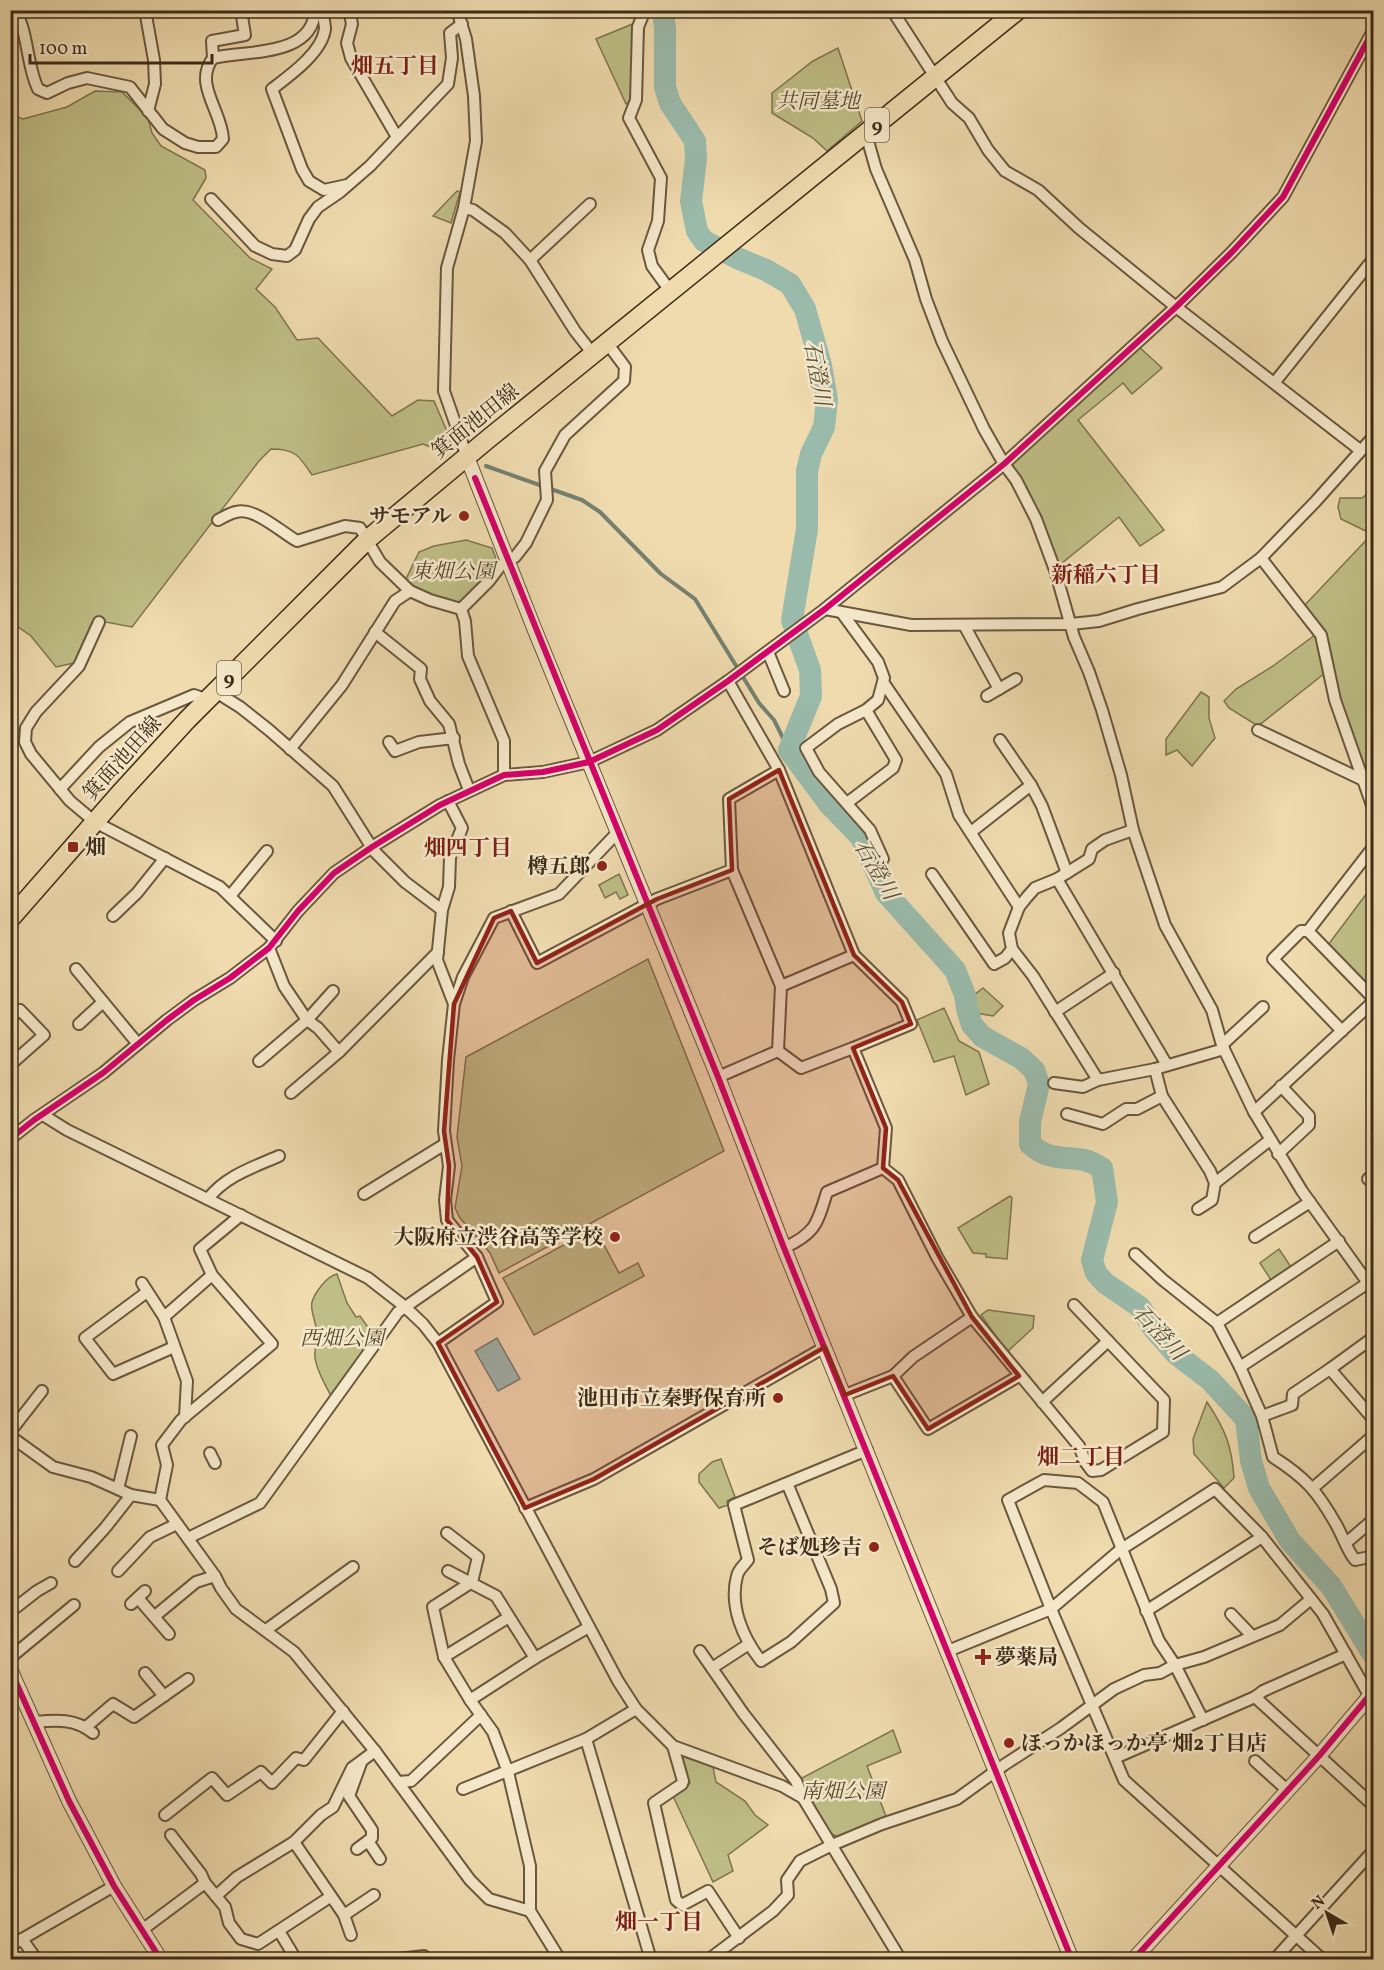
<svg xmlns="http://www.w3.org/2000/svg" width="1384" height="1970" viewBox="0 0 1384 1970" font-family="Vollkorn,'Noto Serif JP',serif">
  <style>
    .green { fill: #bfbe86; stroke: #7e744f; stroke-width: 1.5 }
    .water { fill: #9abbac; stroke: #748171; stroke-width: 1.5 }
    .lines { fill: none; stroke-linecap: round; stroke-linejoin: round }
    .stream { stroke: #748171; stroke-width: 4 }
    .river { stroke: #9abbac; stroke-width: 22 }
    .minor-casing { stroke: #69573e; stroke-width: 14 }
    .tertiary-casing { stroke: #69573e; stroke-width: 16 }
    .primary-casing { stroke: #3c2b18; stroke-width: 21 }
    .minor { stroke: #f5e8ca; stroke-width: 10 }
    .tertiary { stroke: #f5e8ca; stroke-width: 14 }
    .primary { stroke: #efdbae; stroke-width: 18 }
    .cycleway-casing { stroke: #f5e8ca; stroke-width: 10 }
    .cycleway { stroke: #d6006c; stroke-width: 6 }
    .marked { fill: #8f2418; fill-opacity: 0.2; stroke: #8f2418; stroke-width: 4.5; stroke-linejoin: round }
    .poi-dot { fill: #8f2418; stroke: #f5e8ca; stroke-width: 2 }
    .labels { text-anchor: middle; stroke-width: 5; stroke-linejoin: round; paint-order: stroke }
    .shield { fill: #f5e8ca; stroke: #74644d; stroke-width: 1.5 }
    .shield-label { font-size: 20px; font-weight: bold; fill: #3c2b18 }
    .park-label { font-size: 21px; font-style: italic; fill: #56482e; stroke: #f5e8ca }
    .street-label { font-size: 21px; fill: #3c2b18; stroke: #f5e8ca }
    .poi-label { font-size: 21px; font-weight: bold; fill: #3c2b18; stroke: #f5e8ca; text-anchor: end }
    .neighbourhood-label { font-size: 22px; font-weight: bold; fill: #7a1f14; stroke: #f5e8ca }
    .water-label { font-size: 22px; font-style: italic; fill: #544f3d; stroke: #f5e8ca }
  </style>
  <rect width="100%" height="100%" fill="#efdbae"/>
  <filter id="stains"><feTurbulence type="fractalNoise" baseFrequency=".00333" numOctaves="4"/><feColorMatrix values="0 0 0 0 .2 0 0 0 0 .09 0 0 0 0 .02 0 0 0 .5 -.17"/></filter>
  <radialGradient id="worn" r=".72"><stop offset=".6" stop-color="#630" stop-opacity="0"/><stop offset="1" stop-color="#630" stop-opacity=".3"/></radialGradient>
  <!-- green -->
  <g class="green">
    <polygon points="635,23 632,101 626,104 596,39"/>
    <polygon points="838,48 862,121 827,151 813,138 772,113 772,93 813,61"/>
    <path d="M 95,91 L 122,92 L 148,118 L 152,133 L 161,146 L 205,170 L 206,178 L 193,200 L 250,258 L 272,269 L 256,289 L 275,307 L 297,340 L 318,338 L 392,416 L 418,400 L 434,401 L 452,443 L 446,453 L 423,444 L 312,475 C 299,455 295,449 271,449 L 259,461 L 132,627 L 95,620 L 74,663 L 56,667 L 31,636 L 11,622 L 11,114 L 23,119 L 67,107 Z"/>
    <polygon points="457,191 460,192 451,223 433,216"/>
    <polygon points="1138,346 1162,368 1132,394 1123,383 1078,420 1164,530 1140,546 1119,517 1057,567 1008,465"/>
    <polygon points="1371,491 1374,493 1373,777 1368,777 1338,700 1324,633 1303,607 1372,534 1341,519 1338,507 1340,498 1362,498"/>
    <path d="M 466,540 L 492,548 L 498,564 L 492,574 L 459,604 C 440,599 419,594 406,579 L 419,552 L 434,546 Z"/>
    <polygon points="1315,635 1325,673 1258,726 1229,708 1224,701 1236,689 1273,666"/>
    <polygon points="1201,692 1209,697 1209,718 1215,738 1192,766 1177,750 1166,755 1166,739"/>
    <polygon points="619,874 628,895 620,899 616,892 605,898 599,885"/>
    <polygon points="1373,885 1373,994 1328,945"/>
    <polygon points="648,959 724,1151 499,1273 490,1253 460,1218 455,1208 462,1166 457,1137 466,1057"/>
    <polygon points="983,988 1003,1006 993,1016 976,1013 970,998"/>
    <polygon points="944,1008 959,1041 979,1052 989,1084 966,1095 954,1056 934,1062 917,1020"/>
    <polygon points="1010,1196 1012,1198 1007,1259 986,1257 986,1254 973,1253 958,1228"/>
    <polygon points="595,1228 619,1273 638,1263 644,1276 534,1335 503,1278"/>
    <polygon points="1279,1249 1291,1267 1271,1280 1260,1263"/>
    <path d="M 337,1274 L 347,1303 L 356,1317 L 360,1316 L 375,1337 L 331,1396 C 325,1384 316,1370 315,1357 C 314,1349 318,1341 317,1333 C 314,1309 304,1307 322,1285 C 326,1280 330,1276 337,1274 Z"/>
    <polygon points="988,1310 1034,1316 1033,1328 1007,1352 981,1315"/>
    <path d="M 1207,1402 C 1225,1429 1232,1446 1234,1478 L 1224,1488 L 1194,1454 L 1193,1439 Z"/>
    <polygon points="721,1459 735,1497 727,1501 728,1505 719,1508 699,1482 699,1474 712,1462"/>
    <polygon points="893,1730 901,1752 867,1766 887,1819 838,1837 830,1833 800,1779"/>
    <polygon points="684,1757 713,1767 716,1782 745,1801 755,1815 768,1825 728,1855 733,1871 713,1882 673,1796 690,1783 680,1762"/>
  </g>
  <!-- water -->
  <polygon class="water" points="497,1338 520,1379 498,1391 475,1351"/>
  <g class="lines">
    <!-- stream -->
    <polyline class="stream" points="486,466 582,500 600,512 661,574 695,599 759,703 774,720 789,750"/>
    <!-- river -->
    <path class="river" d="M 663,10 L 665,29 L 665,87 L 670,103 L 695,141 L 696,159 L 691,201 L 697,231 L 704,241 L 737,258 L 766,270 L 790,284 L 805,309 L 821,365 L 827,400 L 824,427 L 811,454 L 807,471 L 807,529 L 792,620 L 810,670 L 811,696 L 789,750 L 829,804 L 861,837 L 886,893 L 955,970 L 965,995 L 967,1009 L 972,1025 L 983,1037 L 1021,1058 L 1034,1070 L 1039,1084 L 1030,1122 L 1030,1144 C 1049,1161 1062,1156 1084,1160 C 1091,1161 1096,1165 1102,1168 L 1107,1202 L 1092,1260 L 1096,1273 L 1105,1283 L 1140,1307 L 1153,1328 L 1176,1354 L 1210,1380 L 1246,1419 L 1251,1461 L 1259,1488 L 1290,1541 L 1331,1586 L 1374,1656"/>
    <!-- minor casing -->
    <g class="minor-casing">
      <g id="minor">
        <path d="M 15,10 C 29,34 26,64 38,89 L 47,93 L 68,83 L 87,78 L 130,87 L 163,129 L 185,143 L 198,147 L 216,147 L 223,139 C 222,111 193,84 213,58 C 245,50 313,58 315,10"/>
        <polyline points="145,10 154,60 155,84 148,111"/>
        <path d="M 322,10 C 323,16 325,24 325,29 C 322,53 289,76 272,89 L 302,169 L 309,181 L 324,190 L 347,185"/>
        <polyline points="349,10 352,24 347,43 351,58 397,137"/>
        <polyline points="457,10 466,39 474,96 476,141 464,208 447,268 444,391 467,457"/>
        <polyline points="645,10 638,27 636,100 629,118 661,178 658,221 648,250 652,266 671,292"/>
        <polyline points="892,10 952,103 969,118 988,150 1005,171 1038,190 1079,228 1176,307 1360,450"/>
        <polyline points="213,58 212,41 245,35 241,10"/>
        <polyline points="866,134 876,169 915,260 926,299 942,341 984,429 1004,464 1016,480 1036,519 1055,570 1074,637 1089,672 1102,710 1121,775 1133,830 1165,925 1212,1010 1222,1045 1254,1112 1302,1191 1368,1283 1374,1293"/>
        <polyline points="211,199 255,246 272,254 287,256 295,250 309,219 318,207 340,192 370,166 448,84 452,58 450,33 462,24"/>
        <polyline points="464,208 473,210 505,233 530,260 575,331 593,354"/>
        <polyline points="530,260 590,204"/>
        <polyline points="1275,382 1374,258"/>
        <path d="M 218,520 C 224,517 230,513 236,512 C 255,507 281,532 297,541 L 345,526 L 360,528 L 380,562 L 410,591"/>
        <polyline points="1261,558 1321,635 1335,700 1374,811"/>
        <polyline points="461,609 489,581 501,565 515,557 526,543 547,500 545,471 565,435 624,381 625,367 607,343"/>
        <polyline points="825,609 911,625 1071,624 1099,621 1138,609 1222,587 1261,558 1316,501 1374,436"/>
        <polyline points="842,613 878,662 884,678 878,700 866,710 838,724 806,748 819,772 870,830 883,859"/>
        <polyline points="99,622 79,666 36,712 26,728 25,742 31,754 70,801 95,822 220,887 276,941"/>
        <polyline points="964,625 999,689"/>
        <polyline points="375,632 421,669 420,679 430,701 449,724 459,764 469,790"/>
        <polyline points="768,652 784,691"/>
        <path d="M 728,681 L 779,770 L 854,955 L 902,1002 L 911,1024 L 853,1048 L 886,1128 L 883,1168 L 827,1192 C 817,1224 816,1233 784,1248"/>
        <polyline points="883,682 946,774 959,815 1019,907"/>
        <polyline points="216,692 240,707 269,730 333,786 374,851 405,882 442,910"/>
        <polyline points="987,696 1016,679"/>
        <polyline points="1258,730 1363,780"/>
        <polyline points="1000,740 1031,785 1042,806 1067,873"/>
        <polyline points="389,742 395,751 419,742 454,738"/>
        <polyline points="290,749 342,685 395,601 410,591 430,600 461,609 465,621 468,656 504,741 504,775"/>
        <polyline points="60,789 99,747 130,722 194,695 208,700"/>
        <polyline points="448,801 462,828 450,857 449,887 442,910 437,960 454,1004"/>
        <polyline points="847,803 893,768 896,760 866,710"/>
        <polyline points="971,832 1031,785"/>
        <polyline points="932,874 994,964 1005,958 1012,949 1009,933 1019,907 1027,897 1035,888 1057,879 1089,859 1092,849 1105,840 1133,830"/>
        <polyline points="1057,879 1167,1065"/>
        <polyline points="230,896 267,851"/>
        <polyline points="511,911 537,963 657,899 732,870"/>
        <polyline points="113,916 137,893 165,858"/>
        <polyline points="1308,931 1374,846"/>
        <polyline points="269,948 284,986 307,1020 318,1028 339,1052"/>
        <polyline points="1012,949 1033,976 1098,1080 1155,1069 1224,1049"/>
        <polyline points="76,969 138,1044"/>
        <polyline points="781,986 854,955"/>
        <polyline points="1055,1012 1114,973"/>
        <polyline points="10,1018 20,1010 44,1035 10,1065"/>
        <polyline points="79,1024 103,1002"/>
        <polyline points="1342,1031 1273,959 1301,931 1308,931 1374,999"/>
        <polyline points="1222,1045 1263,1007"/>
        <polyline points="778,1051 781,986 732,870 729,799 779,770"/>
        <polyline points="259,1061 307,1020 333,991"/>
        <polyline points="1155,1069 1162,1096 1210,1171 1215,1183 1212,1200 1198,1209"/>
        <polyline points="718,1077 778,1051 801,1068 853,1048"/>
        <polyline points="1054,1083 1083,1087 1098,1080"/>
        <polyline points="291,1093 339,1052 438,952"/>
        <polyline points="1254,1112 1374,1001"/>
        <polyline points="1067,1114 1103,1124 1126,1109 1137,1109 1162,1096"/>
        <polyline points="43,1115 67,1130 368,1278 404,1306 423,1324 438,1343 618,1681 636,1709 673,1746 782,1786 803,1798 901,1960"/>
        <polyline points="10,1139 34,1120 103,1073 167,1020 194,1000 230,978 269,948 298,911 334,873 372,847 440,805 504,775 543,772 589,762 657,730 728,681 825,609 1004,464 1176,307 1232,252 1283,197 1374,29"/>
        <polyline points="1278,1154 1309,1125 1309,1116 1281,1086"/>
        <polyline points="883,1168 898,1180 937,1257 972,1317 1079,1446 1086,1463 1092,1471 1101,1470 1163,1432 1164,1400 1074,1305"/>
        <polyline points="1368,1179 1374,1174"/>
        <polyline points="1215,1183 1270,1140"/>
        <polyline points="364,1194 445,1144"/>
        <path d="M 208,1199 C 225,1176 254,1167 279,1156"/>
        <polyline points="241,1215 200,1249 212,1275 272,1344 181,1420 162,1445 167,1465 160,1500 215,1576 221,1588 236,1609 294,1652 375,1751 470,1880 489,1899 530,1911"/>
        <polyline points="1255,1237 1310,1202"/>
        <polyline points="1339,1241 1217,1323 1240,1367 1262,1416 1292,1405 1293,1394 1330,1369 1374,1337"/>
        <polyline points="1135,1254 1163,1280 1217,1323"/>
        <polyline points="142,1283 164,1317"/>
        <polyline points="147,1292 85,1338 113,1374 174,1347"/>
        <polyline points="438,1343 497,1302 477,1257 447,1220 445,1200 449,1166 444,1131 448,1060 454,1004 463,977 494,918 559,894 618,832"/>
        <polyline points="1240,1367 1368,1283"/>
        <polyline points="1330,1369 1374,1420"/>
        <polyline points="893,1376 928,1429 1019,1376"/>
        <polyline points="845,1395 893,1376 913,1357 972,1317"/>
        <polyline points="1042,1402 1108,1341"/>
        <path d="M 1262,1416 L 1273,1457 C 1306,1478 1318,1492 1337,1526 C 1343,1537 1347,1550 1355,1560 L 1374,1556"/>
        <polyline points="185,1417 187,1381 164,1317 212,1275"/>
        <polyline points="10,1432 42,1391"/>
        <polyline points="10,1436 53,1467 91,1477 131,1495 160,1500"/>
        <polyline points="210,1453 215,1463"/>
        <path d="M 787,1483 L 831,1589 L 834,1603 L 791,1642 L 761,1661 C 743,1638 729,1606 737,1576 C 738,1570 744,1565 748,1560 L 734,1505 L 867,1450"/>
        <polyline points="1313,1488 1374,1435"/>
        <polyline points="118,1489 131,1436"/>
        <polyline points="525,1508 594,1479 825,1347"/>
        <polyline points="447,1533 478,1557 472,1582 433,1607 444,1657 470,1700 493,1732 508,1772 530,1866 530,1911 559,1958 563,1960"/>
        <polyline points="188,1538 260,1503 398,1312 477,1257"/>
        <polyline points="1346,1543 1374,1519"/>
        <polyline points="75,1561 105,1528 131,1495"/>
        <polyline points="118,1571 150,1537 177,1524"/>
        <polyline points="448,1571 496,1596 535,1658"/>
        <polyline points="138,1598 169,1634"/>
        <polyline points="131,1604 145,1591"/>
        <polyline points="1146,1611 1262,1537"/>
        <polyline points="10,1612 37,1591 51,1583"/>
        <polyline points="1231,1614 1252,1636"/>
        <polyline points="155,1616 196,1582 215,1576"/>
        <polyline points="266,1630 353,1567"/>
        <polyline points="700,1651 743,1713 796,1781 803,1798"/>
        <polyline points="948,1651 1051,1609 1120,1550 1215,1489 1262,1537 1323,1614 1374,1704"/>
        <polyline points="444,1657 509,1617"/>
        <polyline points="10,1658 74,1605"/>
        <polyline points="712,1668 749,1644"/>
        <polyline points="145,1673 164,1696"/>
        <polyline points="1255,1697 1374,1806"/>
        <polyline points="470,1700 535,1658 589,1627"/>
        <polyline points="1203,1720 1175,1665 1159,1641 1103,1502 1078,1483 1044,1480 1008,1500 1051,1609 1124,1780 1323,1960"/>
        <path d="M 34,1722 C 56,1720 75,1718 93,1733"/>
        <polyline points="86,1727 113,1704 134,1717 188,1679"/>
        <polyline points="586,1739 651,1960"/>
        <polyline points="673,1746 683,1781 682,1784 654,1803 676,1900 682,1905 708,1891 739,1938"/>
        <polyline points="1115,1758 1255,1697 1263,1691 1346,1654"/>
        <polyline points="1255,1761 1287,1790"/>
        <polyline points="398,1782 411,1781 481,1715"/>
        <polyline points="463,1789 586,1739 636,1709"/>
        <polyline points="165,1815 212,1778 227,1795 261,1772 272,1783 296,1758 304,1760 343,1711"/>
        <polyline points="171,1835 201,1874 205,1883"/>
        <polyline points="368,1841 380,1859"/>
        <polyline points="294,1842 344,1915 351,1935"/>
        <polyline points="357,1849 372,1838 372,1830 349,1796 361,1763"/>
        <polyline points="216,1896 237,1877 294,1842 321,1815 333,1807 352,1768 375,1751"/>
        <polyline points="344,1915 374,1895"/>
        <polyline points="142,1930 205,1883 225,1907 229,1923 241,1939 258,1944 330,1897"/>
        <polyline points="279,1931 294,1956"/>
        <polyline points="22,1939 37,1960"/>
        <polyline points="10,1946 114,1886"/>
        <polyline points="391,1960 424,1956 427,1960"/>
        <polyline points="708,1960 773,1911 788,1895 787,1880 800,1861 832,1845 882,1824 957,1799 1004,1765 1061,1728 1114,1689 1144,1675 1160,1673 1175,1665 1204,1657 1280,1625 1311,1599"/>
        <polyline points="1274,1960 1374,1850"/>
      </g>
    </g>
    <!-- tertiary casing -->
    <g class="tertiary-casing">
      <g id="tertiary">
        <polyline points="467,457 534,628 718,1077 784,1248 1072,1960"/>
        <polyline points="10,1669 69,1801 114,1886 161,1960"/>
        <polyline points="1133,1960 1319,1756 1374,1691"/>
      </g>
    </g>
    <!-- primary casing -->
    <g class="primary-casing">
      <polyline id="primary" points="10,919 122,791 187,720 368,539 488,439 1018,10"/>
    </g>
    <!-- minor -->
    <use href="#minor" class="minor"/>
    <!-- tertiary -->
    <use href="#tertiary" class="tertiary"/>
    <!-- primary -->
    <use href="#primary" class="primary"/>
    <!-- cycleway casing -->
    <g class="cycleway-casing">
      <g id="cycleway">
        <polyline points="475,478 718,1077 784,1248 1072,1960"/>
        <polyline points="10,1139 34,1120 103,1073 167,1020 194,1000 230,978 269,948 298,911 334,873 372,847 440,805 504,775 543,772 589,762 657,730 728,681 825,609 1004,464 1176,307 1232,252 1283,197 1374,29"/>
        <polyline points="10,1669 69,1801 114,1886 161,1960"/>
        <polyline points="1133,1960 1319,1756 1369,1696"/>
      </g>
    </g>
    <!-- cycleway -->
    <use href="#cycleway" class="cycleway"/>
  </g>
  <!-- marked area -->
  <path class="marked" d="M 779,770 L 854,955 L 902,1002 L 911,1024 L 853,1048 L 886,1128 L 883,1168 L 898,1180 L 972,1317 L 1019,1376 L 928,1429 L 893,1376 L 845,1395 L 825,1347 L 594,1479 L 525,1508 L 438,1343 L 497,1302 L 477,1257 L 447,1220 L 449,1166 L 444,1131 L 454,1004 L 494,918 L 511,911 L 537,963 L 657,899 L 732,870 L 729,799 Z"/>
  <!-- markers -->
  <g class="poi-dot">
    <circle cx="464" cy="516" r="6"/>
    <rect x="67" y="841" width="12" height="12" rx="3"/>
    <circle cx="602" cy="866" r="6"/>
    <circle cx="615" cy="1237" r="6"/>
    <circle cx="778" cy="1398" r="6"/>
    <circle cx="874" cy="1547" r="6"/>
    <path d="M980 1648h6v6h6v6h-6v6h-6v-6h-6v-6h6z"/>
    <circle cx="1009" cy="1743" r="6"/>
  </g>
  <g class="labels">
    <!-- shield labels -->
    <g class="shield">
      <rect x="865" y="108" width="24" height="34" rx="4.5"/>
      <rect x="217" y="661" width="24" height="34" rx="4.5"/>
    </g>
    <g class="shield-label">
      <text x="877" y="132">9</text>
      <text x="229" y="685">9</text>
    </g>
    <!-- park labels -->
    <g class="park-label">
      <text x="818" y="108">共同墓地</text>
      <text x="453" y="578">東畑公園</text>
      <text x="342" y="1345">西畑公園</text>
      <text x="843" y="1798">南畑公園</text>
    </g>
    <!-- street labels -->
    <g class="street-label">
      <text transform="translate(475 421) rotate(-39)" y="7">箕面池田線</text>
      <text transform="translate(122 758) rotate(-48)" y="7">箕面池田線</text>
    </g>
    <!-- poi labels -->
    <g class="poi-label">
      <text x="452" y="523">サモアル</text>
      <text x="85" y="854" text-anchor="start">畑</text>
      <text x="590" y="873">樽五郎</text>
      <text x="603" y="1244">大阪府立渋谷高等学校</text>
      <text x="766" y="1405">池田市立秦野保育所</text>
      <text x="862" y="1554">そば処珍吉</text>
      <text x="995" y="1664" text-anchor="start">夢薬局</text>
      <text x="1021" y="1750" text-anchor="start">ほっかほっか亭 畑2丁目店</text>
    </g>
    <!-- neighbourhood labels -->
    <g class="neighbourhood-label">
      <text x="395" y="73">畑五丁目</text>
      <text x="1106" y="582">新稲六丁目</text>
      <text x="468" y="855">畑四丁目</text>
      <text x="1081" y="1464">畑二丁目</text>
      <text x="659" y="1929">畑一丁目</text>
    </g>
    <!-- water labels -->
    <g class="water-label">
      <text transform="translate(818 373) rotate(80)" y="8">石澄川</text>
      <text transform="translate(877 869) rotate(60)" y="8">石澄川</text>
      <text transform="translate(1160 1332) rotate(47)" y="8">石澄川</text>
    </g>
  </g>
  <!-- margin -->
  <rect width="1384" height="1970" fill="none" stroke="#efdbae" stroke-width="36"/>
  <rect x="12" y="12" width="1360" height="1946" fill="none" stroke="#3c2b18" stroke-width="3"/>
  <rect x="18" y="18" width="1348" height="1934" fill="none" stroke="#3c2b18" stroke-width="1.5"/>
  <!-- north arrow -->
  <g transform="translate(1327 1913) rotate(321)" stroke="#f5e8ca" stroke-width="4.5" paint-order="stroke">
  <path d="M0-4.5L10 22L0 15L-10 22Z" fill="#3c2b18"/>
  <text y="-9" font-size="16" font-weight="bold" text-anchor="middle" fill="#3c2b18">N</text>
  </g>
  <!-- scale -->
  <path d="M30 54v9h182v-9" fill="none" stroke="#3c2b18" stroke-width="3"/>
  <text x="39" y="54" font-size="18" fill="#3c2b18" stroke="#f5e8ca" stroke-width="4.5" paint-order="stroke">100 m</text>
  <rect width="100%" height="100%" filter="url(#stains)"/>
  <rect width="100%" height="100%" fill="url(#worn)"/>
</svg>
